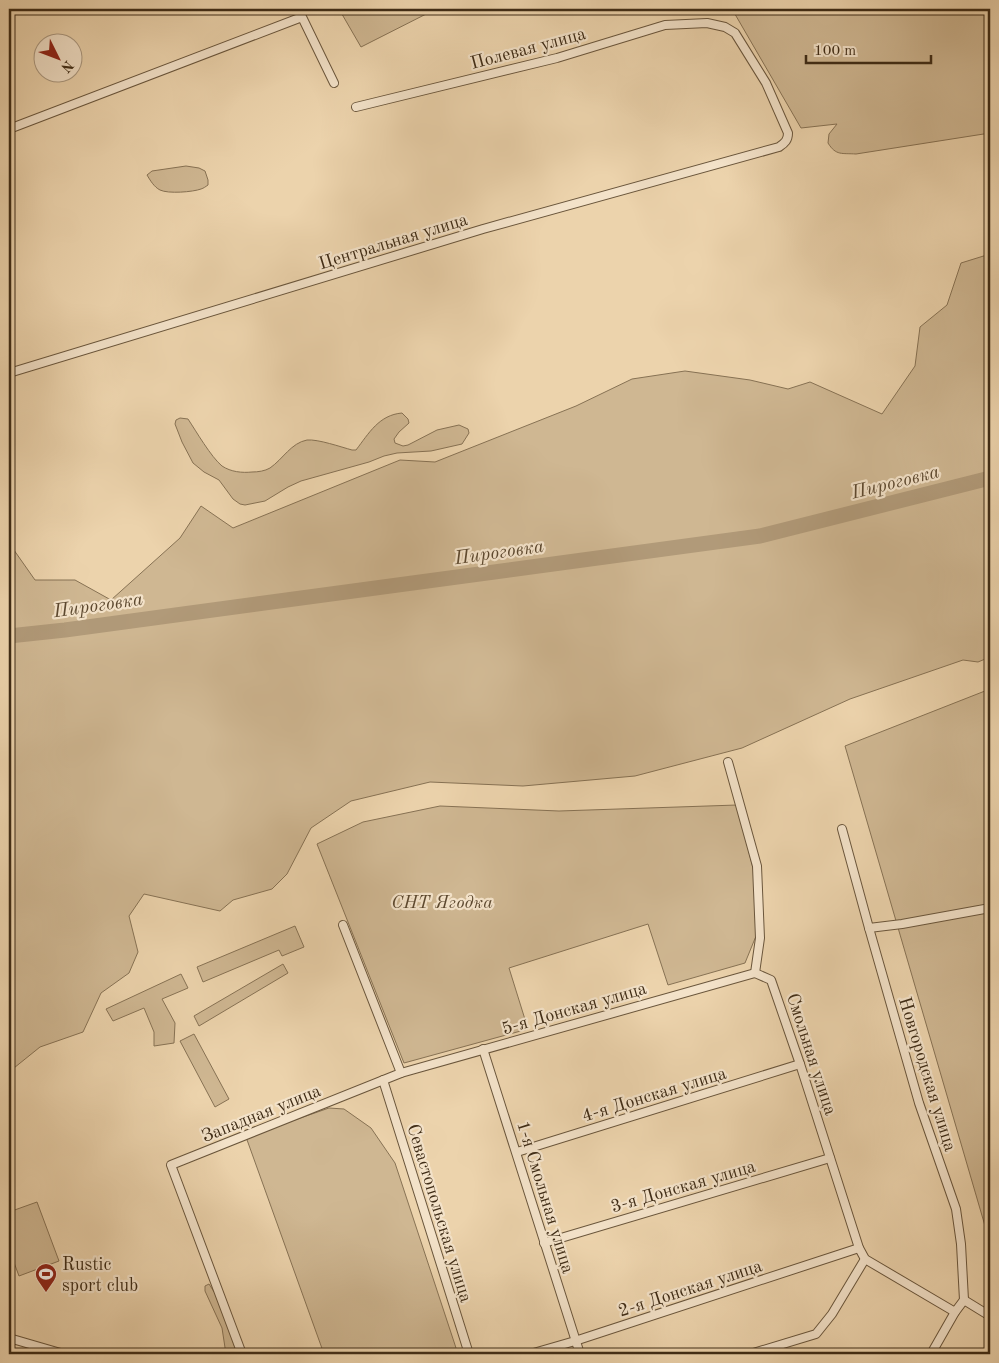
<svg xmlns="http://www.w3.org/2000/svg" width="999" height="1363" viewBox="0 0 999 1363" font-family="'Old Standard TT',serif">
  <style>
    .green { fill: #cfb792; stroke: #877254 }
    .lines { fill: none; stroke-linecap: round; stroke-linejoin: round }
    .river { stroke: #b19a79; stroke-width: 15 }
    .minor-casing { stroke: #6a563c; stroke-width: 10 }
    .minor { stroke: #f3e2c9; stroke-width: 8 }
    .labels { text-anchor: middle; stroke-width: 4.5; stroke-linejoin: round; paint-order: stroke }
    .street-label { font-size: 18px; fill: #3f2c16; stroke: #f3e2c9 }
    .park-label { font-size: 18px; font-style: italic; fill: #5c482f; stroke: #f3e2c9 }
    .poi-label { font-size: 18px; fill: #3f2c16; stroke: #f3e2c9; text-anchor: start }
    .water-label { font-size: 19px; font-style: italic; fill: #5c482f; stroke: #f3e2c9 }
  </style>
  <rect width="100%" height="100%" fill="#ecd3ac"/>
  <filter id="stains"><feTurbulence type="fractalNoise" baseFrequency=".004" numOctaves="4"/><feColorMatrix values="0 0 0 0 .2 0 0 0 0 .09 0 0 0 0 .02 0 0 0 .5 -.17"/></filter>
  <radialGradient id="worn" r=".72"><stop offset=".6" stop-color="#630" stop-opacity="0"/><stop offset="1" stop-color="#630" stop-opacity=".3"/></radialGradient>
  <!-- green -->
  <g class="green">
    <polygon points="339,9 436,9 361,47"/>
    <path d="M 732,9 L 990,9 L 990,133 L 856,154 C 842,153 836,156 828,143 L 829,134 L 837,124 L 801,128 Z"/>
    <path d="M 186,166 L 199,168 L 205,171 L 208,180 L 208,185 C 205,187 204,188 201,189 C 193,192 168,194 160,190 C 154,187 150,180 147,175 L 152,171 Z"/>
    <polygon points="990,254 990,657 978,662 963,660 850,699 742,748 635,776 523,786 430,782 351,801 311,828 287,874 272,889 233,900 220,911 144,894 129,916 138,952 129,973 101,993 83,1032 40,1047 9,1072 9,543 35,580 75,580 111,600 180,538 201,506 233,528 400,460 435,462 576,406 632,379 685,371 750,380 788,389 810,382 882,414 915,366 920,327 947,305 961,263"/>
    <path d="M 402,413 L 408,419 L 409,423 L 399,432 L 394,439 L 395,443 L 403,446 L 408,445 L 437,430 L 459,425 L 468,429 L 469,433 L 462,444 L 431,451 L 397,453 L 384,456 L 369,462 L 301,481 L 288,487 L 265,501 L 245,505 L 240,504 L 233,499 L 219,480 L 204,472 L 193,463 L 182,442 L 175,424 L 176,420 L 180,418 L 188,419 C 196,431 211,457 222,466 C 231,472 242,473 252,472 C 258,472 265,471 270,468 C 283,459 291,443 307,440 C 318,439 341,447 352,450 L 356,450 C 369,433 379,415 402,413 Z"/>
    <polygon points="990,689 990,1243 845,746"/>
    <polygon points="737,805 754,872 756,936 745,963 668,985 648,924 509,968 528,1029 404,1063 317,844 363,822 440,806 559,811"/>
    <polygon points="295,926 304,947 282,956 279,950 203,982 197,967"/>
    <polygon points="283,964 288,973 199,1026 194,1016"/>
    <polygon points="181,974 188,988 162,999 175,1023 174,1043 154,1046 154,1032 144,1008 113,1021 106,1009"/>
    <polygon points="194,1034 229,1099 215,1107 180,1041"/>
    <polygon points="329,1108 344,1109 371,1128 395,1163 458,1354 324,1354 246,1137"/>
    <polygon points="37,1202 59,1261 19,1276 9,1249 9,1212"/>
    <polygon points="209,1284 220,1301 237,1354 226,1354 222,1328 205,1291 205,1286"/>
  </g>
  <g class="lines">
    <!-- river -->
    <polyline class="river" points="9,636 65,630 760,536 990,478"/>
    <!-- minor casing -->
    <g class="minor-casing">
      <g id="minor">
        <polyline points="9,129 302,17 334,83"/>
        <path d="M 9,373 L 483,229 L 779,147 C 785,143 788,140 788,133 L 766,83 L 735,33 L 725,27 L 707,23 L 665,25 L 557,58 L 356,107"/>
        <polyline points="728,762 757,866 760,938 755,973 771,980 800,1064 859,1248 865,1259 955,1312"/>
        <polyline points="842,829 869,928 919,1103 956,1209 961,1244 964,1300"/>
        <polyline points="869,928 902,924 990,908"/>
        <polyline points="483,1049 580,1354"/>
        <polyline points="401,1073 755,973"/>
        <polyline points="383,1080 469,1354"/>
        <polyline points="517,1152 800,1064"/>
        <polyline points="544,1243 830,1158"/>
        <polyline points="964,1300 990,1316"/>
        <polyline points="9,1338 64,1354"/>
        <polyline points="242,1354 171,1165 401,1073 343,925"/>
        <polyline points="530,1354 575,1341 859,1248"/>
        <polyline points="750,1354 816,1334 832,1314 865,1259"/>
        <polyline points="931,1354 955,1312 964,1300"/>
      </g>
    </g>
    <!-- minor -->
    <use href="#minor" class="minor"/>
  </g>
  <!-- icons -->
  <defs>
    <g id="stadium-pin" transform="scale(1.125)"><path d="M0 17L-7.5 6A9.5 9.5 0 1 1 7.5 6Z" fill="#8f2418" stroke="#f3e2c9"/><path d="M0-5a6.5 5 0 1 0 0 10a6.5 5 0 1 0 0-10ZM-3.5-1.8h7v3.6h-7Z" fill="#fff"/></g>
  </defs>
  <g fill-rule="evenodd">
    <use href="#stadium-pin" x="46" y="1274"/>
  </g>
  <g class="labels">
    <!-- street labels -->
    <g class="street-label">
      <text transform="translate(528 48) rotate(-15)" y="6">Полевая улица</text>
      <text transform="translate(393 241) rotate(-17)" y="6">Центральная улица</text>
      <text transform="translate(574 1008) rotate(-16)" y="6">5-я Донская улица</text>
      <text transform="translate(812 1054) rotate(72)" y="6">Смольная улица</text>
      <text transform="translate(928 1074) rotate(73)" y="6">Новгородская улица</text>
      <text transform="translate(654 1094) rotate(-17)" y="6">4-я Донская улица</text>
      <text transform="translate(261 1113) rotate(-22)" y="6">Западная улица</text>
      <text transform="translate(683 1186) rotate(-16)" y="6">3-я Донская улица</text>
      <text transform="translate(546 1197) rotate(73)" y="6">1-я Смольная улица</text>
      <text transform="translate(440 1213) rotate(73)" y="6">Севастопольская улица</text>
      <text transform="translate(690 1288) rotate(-18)" y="6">2-я Донская улица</text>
    </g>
    <!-- park labels -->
    <g class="park-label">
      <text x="442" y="908">СНТ Ягодка</text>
    </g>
    <!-- poi labels -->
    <g class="poi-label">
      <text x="62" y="1270">Rustic<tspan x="62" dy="21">sport club</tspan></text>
    </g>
    <!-- water labels -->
    <g class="water-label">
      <text transform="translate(895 481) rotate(-14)" y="7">Пироговка</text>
      <text transform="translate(499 551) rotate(-8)" y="7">Пироговка</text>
      <text transform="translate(98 604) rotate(-8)" y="7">Пироговка</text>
    </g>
  </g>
  <!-- margin -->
  <rect width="999" height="1363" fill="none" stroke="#ecd3ac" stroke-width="30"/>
  <rect x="10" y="10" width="979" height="1343" fill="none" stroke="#3f2c16" stroke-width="2.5"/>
  <rect x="15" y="15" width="969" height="1333" fill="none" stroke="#3f2c16"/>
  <!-- north arrow -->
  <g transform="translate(58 58) rotate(132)"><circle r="24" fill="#f3e2c9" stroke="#ab9981"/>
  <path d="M0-4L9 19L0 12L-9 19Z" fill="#8f2418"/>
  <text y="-8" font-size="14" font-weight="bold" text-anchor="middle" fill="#3f2c16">N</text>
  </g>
  <!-- scale -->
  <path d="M806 55v8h125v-8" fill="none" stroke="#3f2c16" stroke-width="2.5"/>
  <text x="814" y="55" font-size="15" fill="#3f2c16" stroke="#f3e2c9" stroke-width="4" paint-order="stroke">100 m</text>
  <rect width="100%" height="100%" filter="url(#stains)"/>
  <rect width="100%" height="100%" fill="url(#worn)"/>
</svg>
